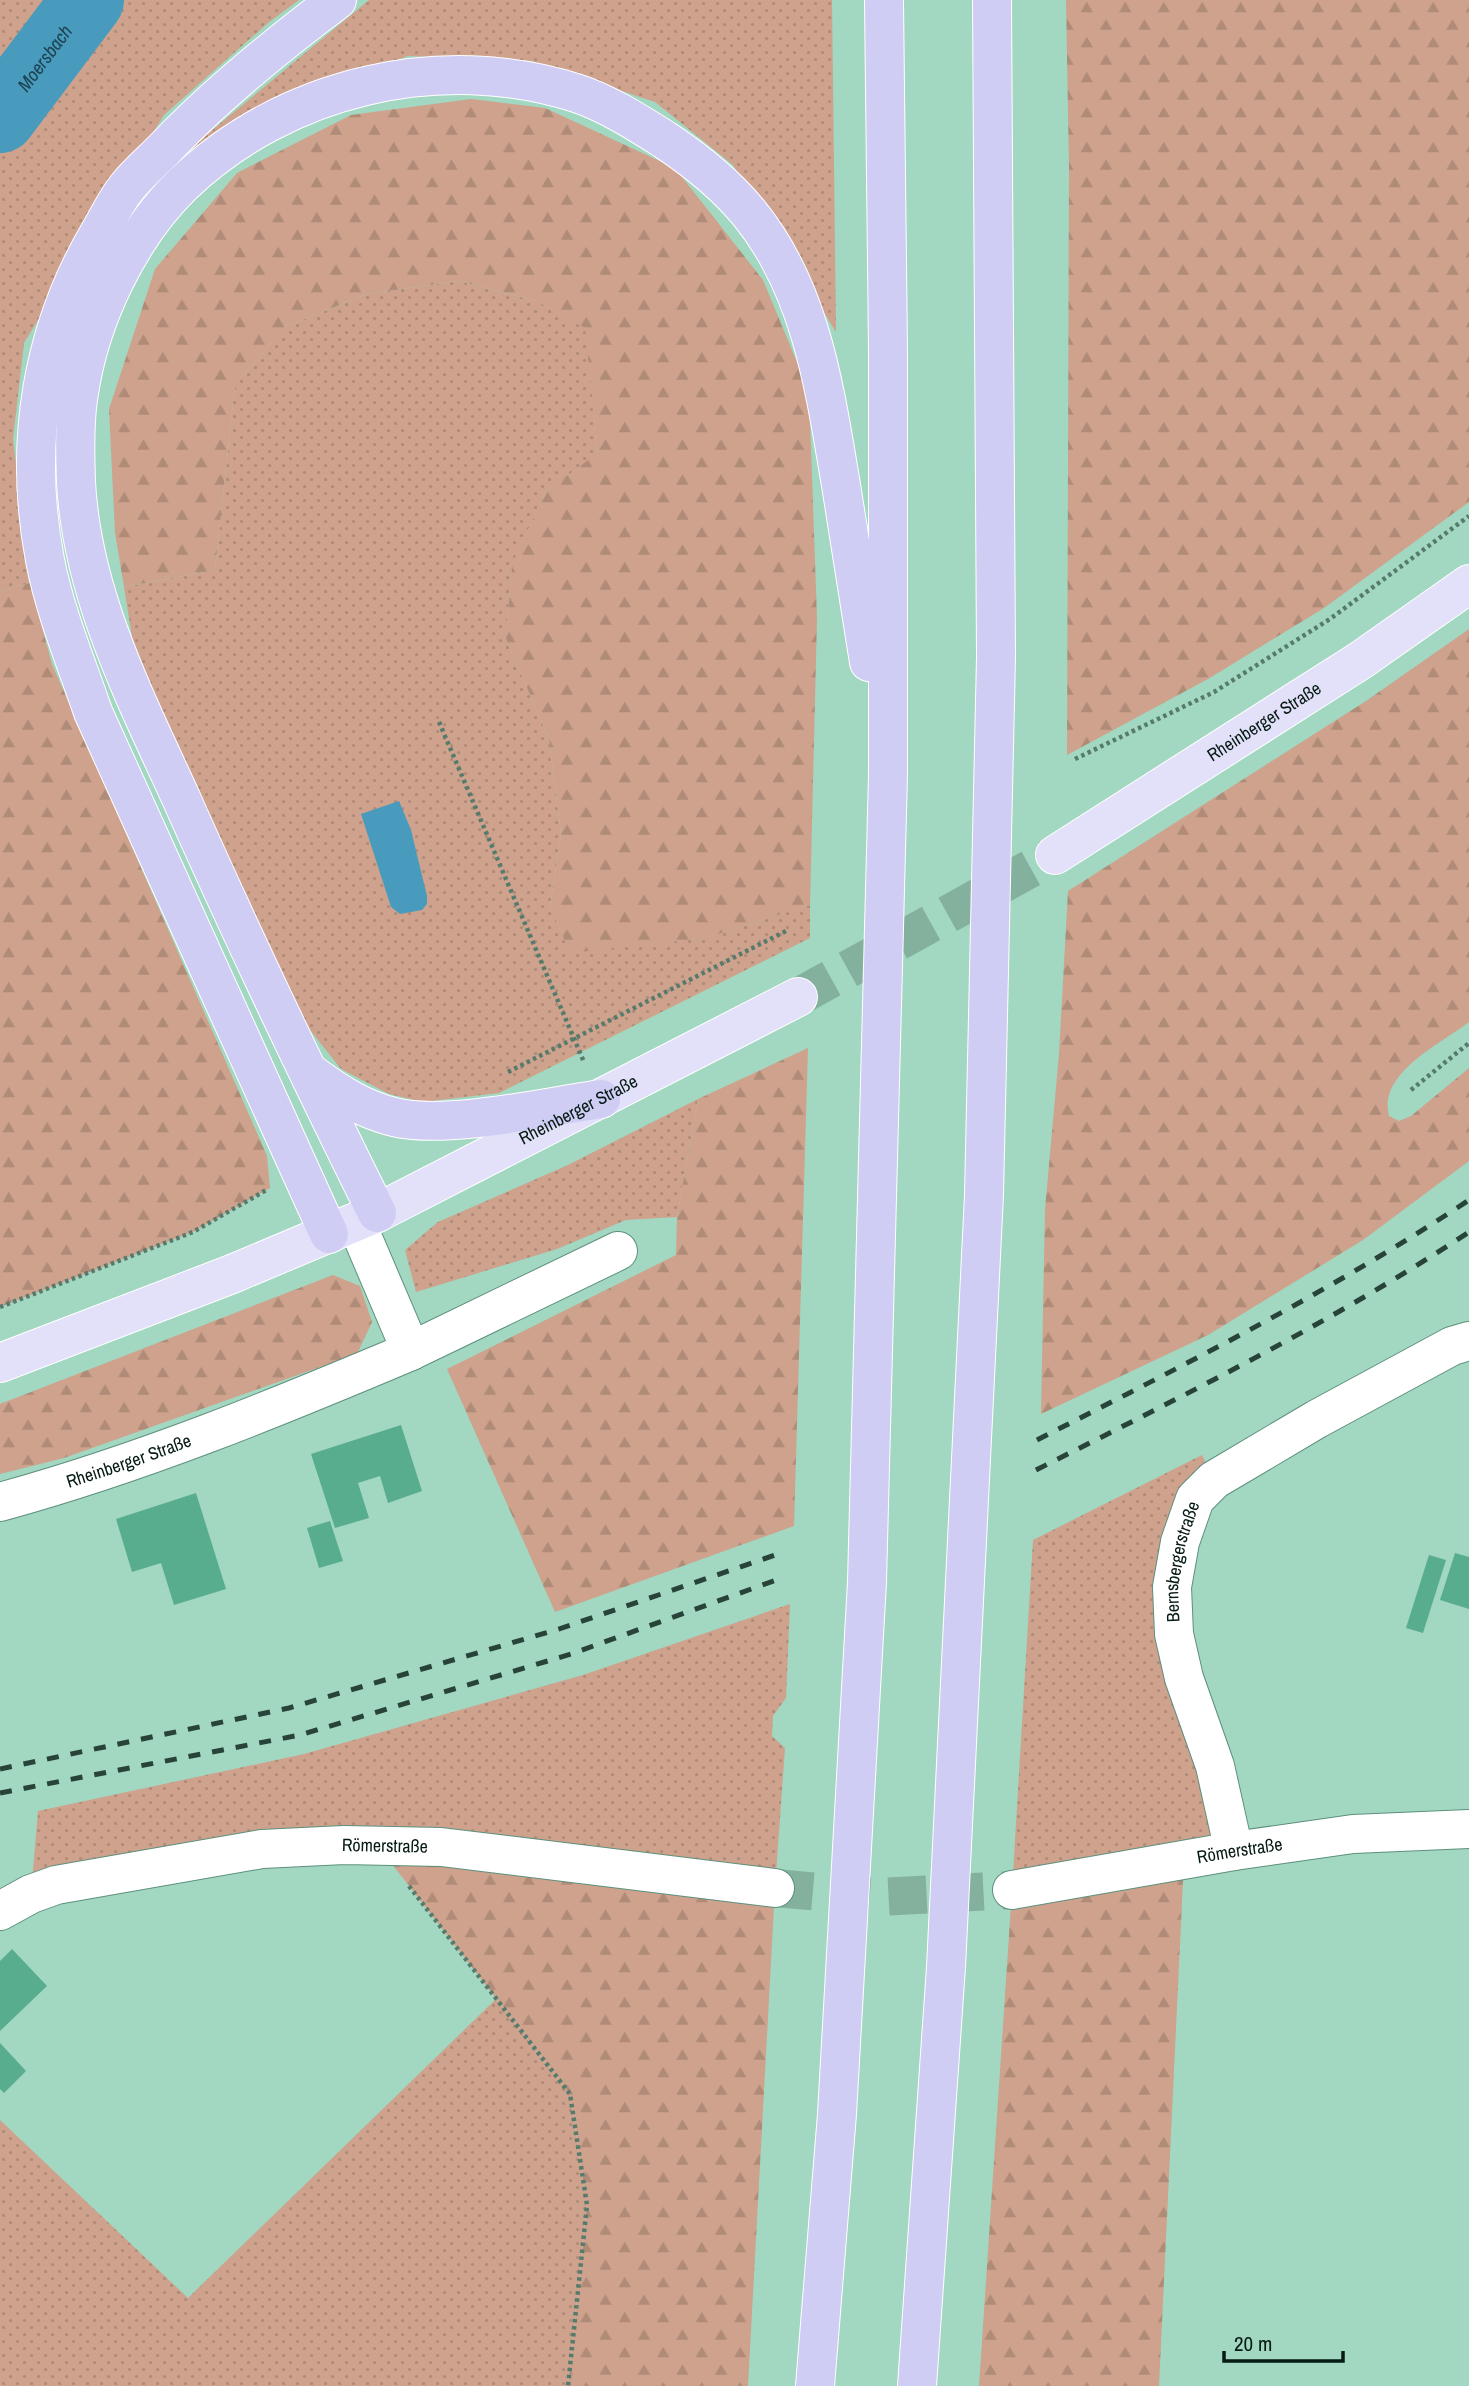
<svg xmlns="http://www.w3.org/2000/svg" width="1469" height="2386" viewBox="0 0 1469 2386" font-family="'Archivo Narrow',sans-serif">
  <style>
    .grass { fill: url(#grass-dots) }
    .forest { fill: url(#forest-firs) }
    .water { fill: #489bbd }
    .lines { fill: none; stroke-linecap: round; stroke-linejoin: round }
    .river { stroke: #489bbd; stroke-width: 72 }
    .building { fill: #59ad8f }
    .minor-tunnel { stroke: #83b19e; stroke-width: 38; stroke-dasharray: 38 19; stroke-linecap: butt }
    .primary-tunnel { stroke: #83b19e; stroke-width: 38; stroke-dasharray: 38 19; stroke-linecap: butt }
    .minor-casing { stroke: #5d907c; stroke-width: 40 }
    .primary-casing { stroke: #fff; stroke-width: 40 }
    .motorway-casing { stroke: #fff; stroke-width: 40 }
    .path { stroke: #567b6c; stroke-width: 4.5; stroke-dasharray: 3.5 3.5; stroke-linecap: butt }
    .minor { stroke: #fff; stroke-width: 38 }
    .primary { stroke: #e3e1f9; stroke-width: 38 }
    .motorway { stroke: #d0cdf5; stroke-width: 38 }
    .rail { stroke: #28443a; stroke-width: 5; stroke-dasharray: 12 12; stroke-linecap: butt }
    .labels { text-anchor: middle; stroke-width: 5; stroke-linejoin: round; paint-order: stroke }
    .street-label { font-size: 18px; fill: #061b14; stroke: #a2d7c1 }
    .water-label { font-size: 19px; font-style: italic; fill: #1e4353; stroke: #a2d7c1 }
  </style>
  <defs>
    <pattern id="grass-dots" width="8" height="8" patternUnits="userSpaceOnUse" patternTransform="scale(1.75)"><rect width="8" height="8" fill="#cea28c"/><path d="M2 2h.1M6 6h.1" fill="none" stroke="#af8b78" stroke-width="1.8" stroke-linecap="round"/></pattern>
    <pattern id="forest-firs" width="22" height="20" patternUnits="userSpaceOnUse" patternTransform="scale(1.75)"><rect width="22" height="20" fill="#cea28c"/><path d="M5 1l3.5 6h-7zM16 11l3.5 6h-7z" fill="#af8b78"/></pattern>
  </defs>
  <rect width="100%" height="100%" fill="#a2d7c1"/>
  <!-- grass -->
  <g class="grass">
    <polygon points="0,0 299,0 268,23 164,115 24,343 13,439 30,583 0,591"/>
    <polygon points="369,0 832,0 836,332 733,165 655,102 531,61 408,56 245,117 162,192 164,170"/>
    <polygon points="459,281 536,301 586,328 598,454 546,491 512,565 506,639 549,739 561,834 550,906 570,952 705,938 810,905 810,938 499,1093 423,1102 389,1094 341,1069 291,1006 136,662 124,587 215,570 235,384 287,326 367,294"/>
    <polygon points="698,1099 677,1217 626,1220 557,1249 416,1292 405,1250 438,1222 568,1165"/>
    <polygon points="1202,1455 1214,1480 1172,1587 1234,1851 1012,1890 1033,1540"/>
    <polygon points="790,1604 786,1698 773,1716 772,1736 785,1748 775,1888 441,1847 31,1894 38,1811 304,1754 583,1675"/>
    <polygon points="496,1999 570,2094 587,2205 568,2386 0,2386 0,2120 188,2298"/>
  </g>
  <!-- forest -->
  <g class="forest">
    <polygon points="1066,0 1469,0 1469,502 1324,608 1208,679 1067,755 1069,168"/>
    <polygon points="471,99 545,108 675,168 763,280 809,391 817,618 810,905 706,938 570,953 550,906 561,834 549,739 506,639 512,564 546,491 598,453 585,328 536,301 459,281 367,294 287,326 235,384 215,570 124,587 115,533 109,409 155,269 237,173 351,115"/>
    <polygon points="30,583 52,664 267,1156 270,1188 193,1232 0,1307 0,591"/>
    <path d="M 1469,629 L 1469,1022 C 1439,1045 1378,1073 1389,1116 L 1399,1121 L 1411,1116 L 1469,1068 L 1469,1161 L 1363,1240 L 1208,1335 L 1041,1414 L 1045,1209 L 1059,1054 L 1068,891 L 1366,701 Z"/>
    <polygon points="808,1048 794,1526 555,1612 447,1369 676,1255 677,1217 698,1099"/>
    <polygon points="333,1275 360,1286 372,1322 357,1354 64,1458 0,1474 0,1404"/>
    <polygon points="378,1846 775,1888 748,2386 568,2386 587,2205 570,2094"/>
    <polygon points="1184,1860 1159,2386 979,2386 1012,1890"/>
  </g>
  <!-- water -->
  <polygon class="water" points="399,801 411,830 427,896 427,904 422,910 400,914 391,907 361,814"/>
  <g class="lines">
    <!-- river -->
    <path class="river" id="s1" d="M 0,117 L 88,0"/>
  </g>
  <!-- building -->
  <g class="building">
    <polygon points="401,1425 422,1491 388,1503 380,1476 358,1483 369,1518 335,1528 311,1454"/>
    <polygon points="196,1493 226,1589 174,1605 161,1563 132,1572 116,1519"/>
    <polygon points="330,1521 343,1561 319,1568 307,1528"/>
    <polygon points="1455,1553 1469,1557 1469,1609 1440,1600"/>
    <polygon points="1429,1555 1446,1560 1423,1633 1406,1628"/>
    <polygon points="12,1949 47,1986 0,2031 0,1961"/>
    <polygon points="0,2043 26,2071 4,2093 0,2089"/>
  </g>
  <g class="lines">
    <!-- minor-tunnel -->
    <polyline class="minor-tunnel" points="775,1888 878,1897 1012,1890"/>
    <!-- primary-tunnel -->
    <polyline class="primary-tunnel" points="798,997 1055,855"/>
    <!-- minor casing -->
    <g class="minor-casing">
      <g id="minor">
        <polyline points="411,1351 618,1251"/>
        <path id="s2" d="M 0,1502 C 142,1463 276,1408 411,1351 L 356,1222"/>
        <path id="s3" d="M 1234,1851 L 1215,1766 L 1184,1678 L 1174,1634 L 1172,1587 L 1180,1542 L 1195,1499 L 1214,1480 L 1317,1419 L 1452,1346 L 1469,1341"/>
        <path id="s4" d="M 1012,1890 L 1234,1851 L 1353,1834 L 1469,1829"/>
        <path id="s5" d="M 0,1911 L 31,1894 L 56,1885 L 262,1849 L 344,1845 L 441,1847 L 775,1888"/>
      </g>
    </g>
    <!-- primary casing -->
    <g class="primary-casing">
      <g id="primary">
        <path id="s6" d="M 1055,855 L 1361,660 L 1469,584"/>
        <path id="s7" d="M 0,1363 L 232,1274 L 377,1213 L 798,997"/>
      </g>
    </g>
    <!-- motorway casing -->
    <g class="motorway-casing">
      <g id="motorway">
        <path d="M 309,1072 C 336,1092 361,1109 394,1117 C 445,1130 546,1107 601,1099"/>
        <path d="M 377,1213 C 309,1076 243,938 181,798 C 135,697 82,595 76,482 C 75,454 74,420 79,393 C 90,319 129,237 182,185 C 285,86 440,50 576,93 C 607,103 638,123 665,140 C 695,160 726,185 749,213 C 812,290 825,391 841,485 C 850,544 860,603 869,662"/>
        <path d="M 329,1234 L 93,712 C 76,662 55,612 45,560 C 23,444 41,329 102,228 C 110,214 117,199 127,187 C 139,172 155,159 168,145 C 220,91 277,45 337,0"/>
        <polyline points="815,2386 837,2114 867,1582 888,774 888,351 884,0"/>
        <polyline points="917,2386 946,1967 984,1195 996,657 992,0"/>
      </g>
    </g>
    <!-- path -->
    <g class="path">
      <polyline points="439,722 584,1062"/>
      <polyline points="1075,759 1214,692 1330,619 1469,516"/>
      <polyline points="508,1072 788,930"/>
      <polyline points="1411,1090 1469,1043"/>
      <polyline points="0,1307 193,1232 268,1189"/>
      <polyline points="409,1886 570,2094 587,2205 568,2386"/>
    </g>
    <!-- minor -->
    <use href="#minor" class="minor"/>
    <!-- primary -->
    <use href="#primary" class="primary"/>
    <!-- motorway -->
    <use href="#motorway" class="motorway"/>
    <!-- rail -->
    <g class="rail">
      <path d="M 1037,1440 C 1184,1365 1332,1291 1469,1200"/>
      <path d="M 1036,1470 C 1183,1396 1331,1323 1469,1232"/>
      <polyline points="0,1769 289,1708 559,1629 781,1553"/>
      <polyline points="0,1793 300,1735 571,1654 779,1579"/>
    </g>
  </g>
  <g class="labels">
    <!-- street labels -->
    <g class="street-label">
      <text dy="6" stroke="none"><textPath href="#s6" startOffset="248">Rheinberger Straße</textPath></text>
      <text dy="6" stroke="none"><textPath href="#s7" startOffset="632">Rheinberger Straße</textPath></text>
      <text dy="6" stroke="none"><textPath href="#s2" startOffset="135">Rheinberger Straße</textPath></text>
      <text dy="6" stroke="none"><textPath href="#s3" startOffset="299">Bernsbergerstraße</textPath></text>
      <text dy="6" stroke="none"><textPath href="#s5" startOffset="394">Römerstraße</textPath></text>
      <text dy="6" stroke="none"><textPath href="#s4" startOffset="231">Römerstraße</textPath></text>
    </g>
    <!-- water labels -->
    <g class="water-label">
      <text dy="7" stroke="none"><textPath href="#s1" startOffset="74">Moersbach</textPath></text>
    </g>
  </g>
  <!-- scale -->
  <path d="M1224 2351v10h119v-10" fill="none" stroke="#061b14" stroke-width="3.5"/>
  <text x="1234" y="2351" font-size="21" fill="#061b14" stroke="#a2d7c1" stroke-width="5" paint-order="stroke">20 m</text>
</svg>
